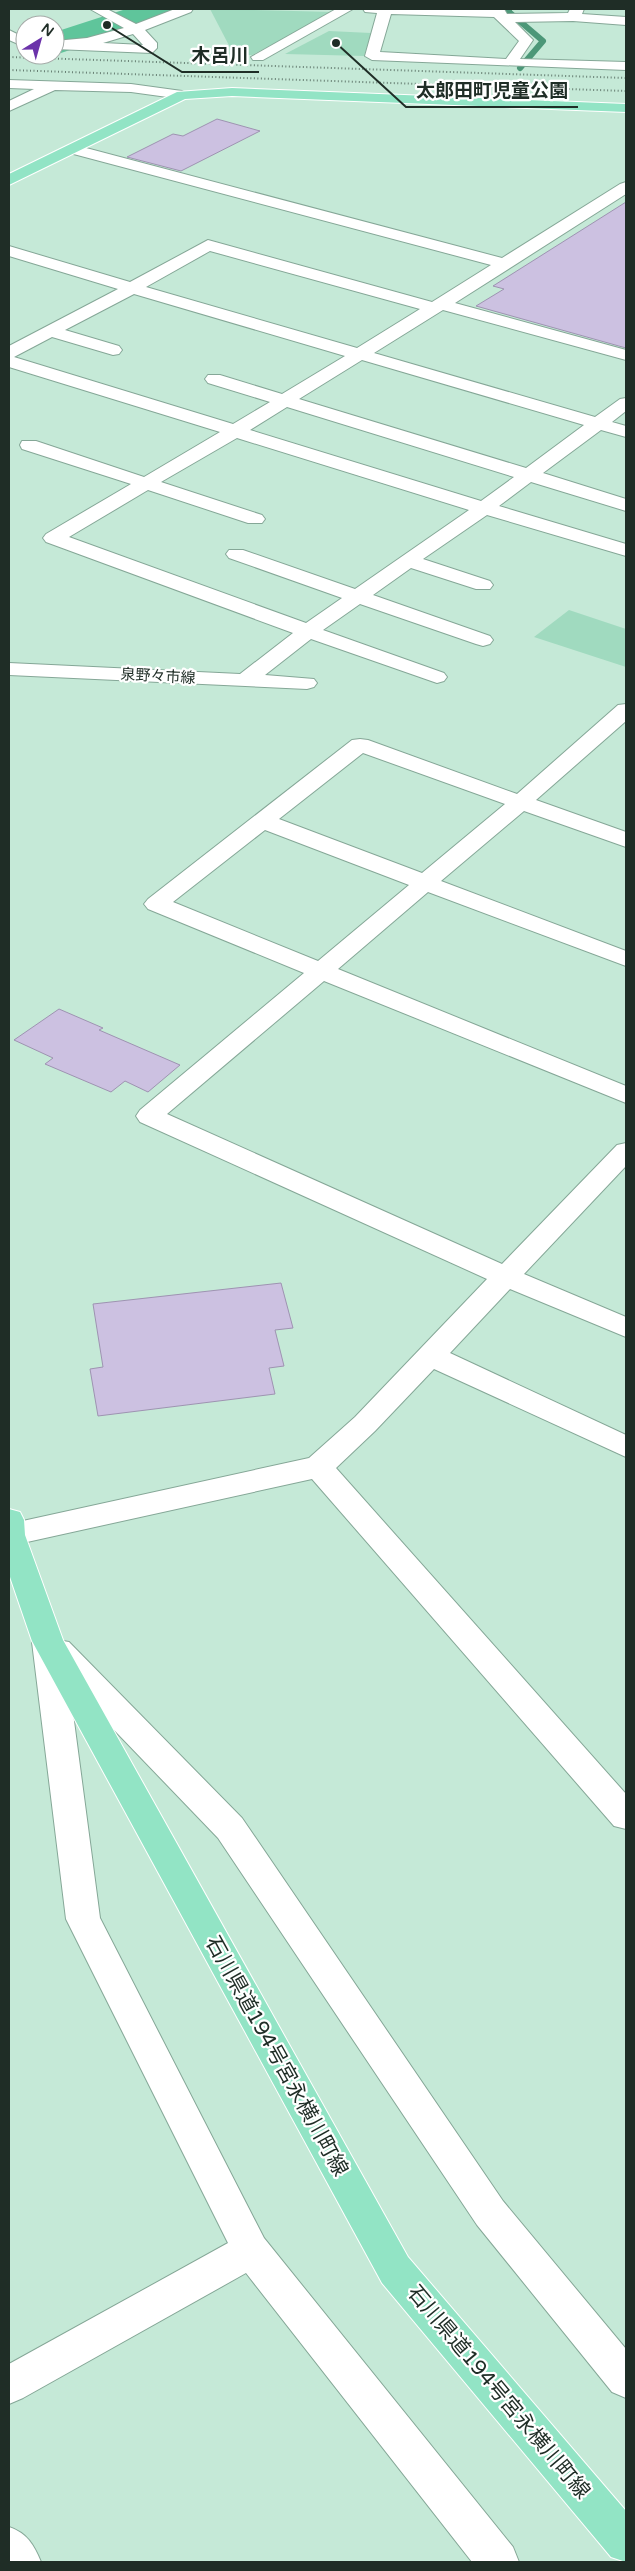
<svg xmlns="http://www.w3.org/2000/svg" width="635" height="2571" viewBox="0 0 635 2571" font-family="'Varela Round','Noto Sans JP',sans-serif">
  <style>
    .green { fill: #a0dabf }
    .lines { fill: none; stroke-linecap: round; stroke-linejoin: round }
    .stream { stroke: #4c9778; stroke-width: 6 }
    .river { fill: #5fc59b; fill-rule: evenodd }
    .building { fill: #ccc1e1; stroke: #9e93b1 }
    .minor-casing { stroke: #85a797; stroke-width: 2 }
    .major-casing { stroke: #fff; stroke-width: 2 }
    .minor { fill: #fff; fill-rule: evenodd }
    .major { fill: #92e4c5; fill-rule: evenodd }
    .rail { stroke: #677f73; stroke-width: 2; stroke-dasharray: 1 2.5; stroke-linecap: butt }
    .labels { text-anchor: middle; stroke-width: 4.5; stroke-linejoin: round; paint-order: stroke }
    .far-street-label { font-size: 15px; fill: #1f2d26; stroke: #fff }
    .near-street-label { font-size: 21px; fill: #1f2d26; stroke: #fff }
    .leader { fill: none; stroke: #1f2d26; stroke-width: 2 }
    .callout-dot { fill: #1f2d26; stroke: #fff; stroke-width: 2 }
    .callout-label { font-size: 19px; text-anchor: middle; font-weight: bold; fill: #1f2d26; stroke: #fff; stroke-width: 4.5; stroke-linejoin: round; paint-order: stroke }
  </style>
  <rect width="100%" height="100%" fill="#c5e9d7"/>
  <!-- green -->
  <g class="green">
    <polygon points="210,9 334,12 252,55 234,55"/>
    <polygon points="329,31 371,33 364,56 285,54"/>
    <polygon points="569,610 626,629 626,667 534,637"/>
  </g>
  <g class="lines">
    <!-- stream -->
    <polyline class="stream" points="509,9 509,12 543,41 520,68"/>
    <!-- river -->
    <polygon class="river" points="126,9 176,9 171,16 55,55 55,32"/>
  </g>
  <!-- building -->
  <g class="building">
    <polygon points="217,119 260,131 181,171 127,157 173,134 183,136"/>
    <polygon points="626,202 626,348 476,306 504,289 493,286"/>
    <polygon points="59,1009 103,1028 99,1030 180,1065 148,1092 125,1081 111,1092 45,1064 53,1058 14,1040"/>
    <polygon points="281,1283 293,1328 275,1330 284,1366 269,1368 275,1394 98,1416 90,1369 103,1367 93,1304"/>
  </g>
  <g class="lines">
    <!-- minor casing -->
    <g class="minor-casing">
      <g id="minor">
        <path d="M 90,9 L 107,9 L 136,24 L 175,9 L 193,9 L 191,12 L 145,30 L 157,43 L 157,48 L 152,53 L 55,49 L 55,41 L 87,38 L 124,28 ZM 133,34 L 143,45 L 103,43 Z"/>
        <polygon points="336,9 353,9 263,60 253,60 251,57"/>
        <path d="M 363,9 L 504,9 L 507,14 L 568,13 L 570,9 L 584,9 L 582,14 L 626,17 L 626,25 L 573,21 L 515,22 L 533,40 L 520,59 L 626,62 L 626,70 L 372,60 L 365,56 L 377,13 L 365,12 ZM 391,14 L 494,17 L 519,41 L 506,59 L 380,52 Z"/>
        <polygon points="9,30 25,38 25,47 9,40"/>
        <polygon points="9,80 131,84 182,91 189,95 182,99 131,92 55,90 9,111 9,101 34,89 9,88"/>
        <path d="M 71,144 L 502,258 L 620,184 L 626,182 L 626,194 L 455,303 L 626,350 L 626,360 L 443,310 L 374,353 L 595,417 L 620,399 L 626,398 L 626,411 L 612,422 L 626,426 L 626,437 L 601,430 L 543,473 L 626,499 L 626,511 L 531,482 L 499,506 L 626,544 L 626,556 L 487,515 L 423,559 L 490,581 L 493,585 L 490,589 L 476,589 L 411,568 L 373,595 L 490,636 L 493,640 L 490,644 L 483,646 L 476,644 L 360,604 L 323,630 L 444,673 L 447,677 L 444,681 L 437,683 L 311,639 L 265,675 L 314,679 L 317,683 L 314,687 L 307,689 L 9,675 L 9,663 L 240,674 L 293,633 L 46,542 L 43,538 L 46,534 L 131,484 L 22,449 L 20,445 L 22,441 L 36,441 L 144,477 L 220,432 L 9,367 L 9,346 L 118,289 L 9,256 L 9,246 L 130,282 L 208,240 L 432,302 L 491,265 L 66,152 L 63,149 ZM 210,251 L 420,309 L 357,348 L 146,287 ZM 134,294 L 345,356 L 282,394 L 220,375 L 208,375 L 205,379 L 208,383 L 270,402 L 233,424 L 14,357 L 52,337 L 113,355 L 119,354 L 122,350 L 119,346 L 65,330 ZM 362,360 L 584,425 L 526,468 L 299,399 ZM 287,407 L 514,477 L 481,501 L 250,430 ZM 237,438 L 469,510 L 355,589 L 243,550 L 229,550 L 226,554 L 229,558 L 342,598 L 306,623 L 69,537 L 148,490 L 248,523 L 262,523 L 265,519 L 262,515 L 161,482 Z"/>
        <path d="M 626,704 L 626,721 L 536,800 L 626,832 L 626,847 L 524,811 L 441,881 L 626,951 L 626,966 L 428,892 L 338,969 L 626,1086 L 626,1103 L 324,981 L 167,1114 L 502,1264 L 617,1145 L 626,1143 L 626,1166 L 524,1274 L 626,1317 L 626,1337 L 510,1289 L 450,1353 L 626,1435 L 626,1457 L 434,1369 L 375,1431 L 336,1468 L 626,1794 L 626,1829 L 614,1826 L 312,1479 L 9,1546 L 9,1524 L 309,1458 L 355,1417 L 487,1279 L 140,1122 L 136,1116 L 140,1110 L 304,973 L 148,909 L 144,904 L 148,899 L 352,740 L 360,739 L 368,740 L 517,794 L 618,705 ZM 363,753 L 505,804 L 422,873 L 279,819 ZM 265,830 L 409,885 L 318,961 L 173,902 Z"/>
        <polygon points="48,1630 59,1634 63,1641 69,1642 242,1818 503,2201 626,2349 626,2398 612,2392 477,2225 218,1838 69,1683 100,1918 264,2238 513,2547 519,2562 472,2562 246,2273 23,2398 9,2404 9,2364 228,2243 66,1919 32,1642 37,1634"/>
        <path d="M 9,2527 C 27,2533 34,2545 41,2562 L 9,2562 Z"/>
      </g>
    </g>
    <!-- major casing -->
    <g class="major-casing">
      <g id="major">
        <polygon points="232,88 626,104 626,112 232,96 185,99 9,185 9,174 177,92"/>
        <polygon points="9,1509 20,1512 24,1520 25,1535 63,1640 408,2257 626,2511 626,2562 611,2557 382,2283 32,1641 9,1574"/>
      </g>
    </g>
    <!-- minor -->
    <use href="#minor" class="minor"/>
    <!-- major -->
    <use href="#major" class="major"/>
    <!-- rail -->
    <g class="rail">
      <polyline points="9,57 626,78"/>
      <polyline points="9,70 626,91"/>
    </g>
  </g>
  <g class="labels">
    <!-- far-street labels -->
    <g class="far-street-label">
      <text transform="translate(158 676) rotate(3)" y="5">泉野々市線</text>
    </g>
    <!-- near-street labels -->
    <g class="near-street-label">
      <text transform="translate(277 2056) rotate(61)" y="7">石川県道194号宮永横川町線</text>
      <text transform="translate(499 2392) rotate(50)" y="7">石川県道194号宮永横川町線</text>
    </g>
  </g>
  <!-- callouts -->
  <path class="leader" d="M107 25L182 72H259M336 43L406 107H578"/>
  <g class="callout-dot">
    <circle cx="107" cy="25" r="5"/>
    <circle cx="336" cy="43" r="5"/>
  </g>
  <g class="callout-label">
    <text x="220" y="62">木呂川</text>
    <text x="492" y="97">太郎田町児童公園</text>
  </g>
  <!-- border -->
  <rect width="635" height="2571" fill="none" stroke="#1f2d26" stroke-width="20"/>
  <!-- north arrow -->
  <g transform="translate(40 40) rotate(37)"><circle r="24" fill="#ffffff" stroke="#a5aba8"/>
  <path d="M0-4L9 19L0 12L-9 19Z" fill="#6b33aa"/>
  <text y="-8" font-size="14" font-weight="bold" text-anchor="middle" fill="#1f2d26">N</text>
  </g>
</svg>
